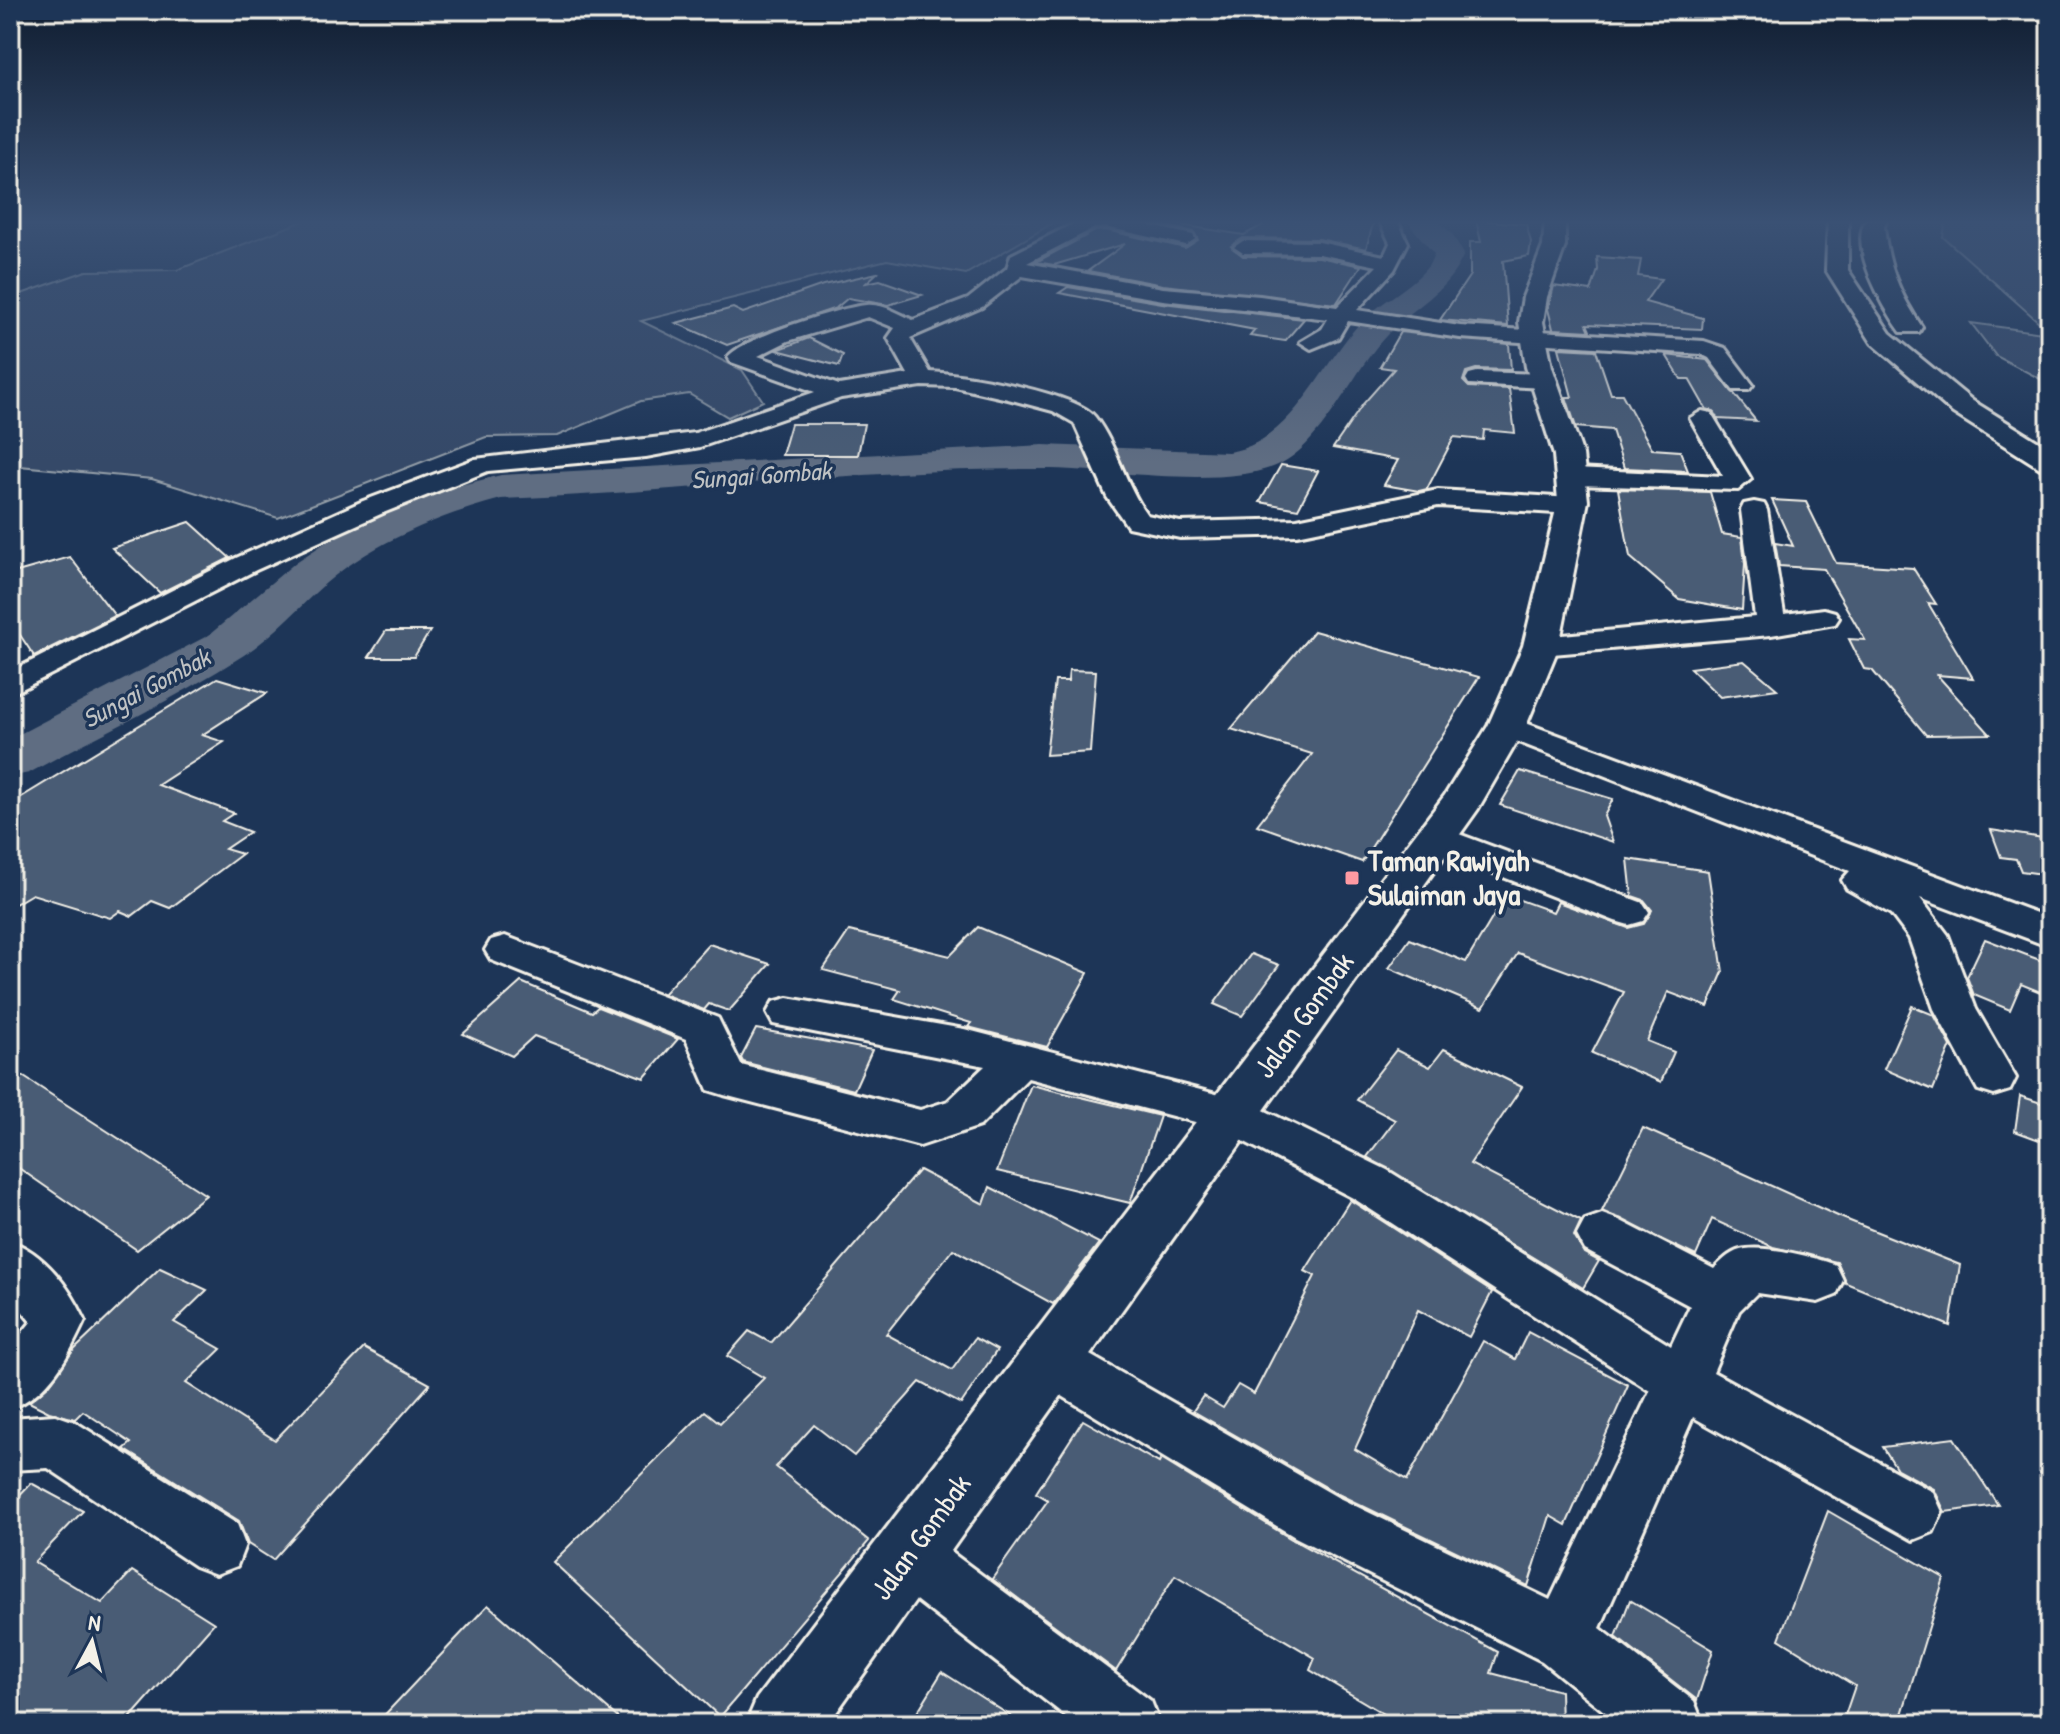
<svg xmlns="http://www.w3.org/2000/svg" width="2060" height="1734" viewBox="0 0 2060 1734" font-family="'Patrick Hand',sans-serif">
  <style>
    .green { fill: #354a67; stroke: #949ea8; stroke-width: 2 }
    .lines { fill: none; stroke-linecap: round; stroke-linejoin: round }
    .river { fill: #5e6d82; fill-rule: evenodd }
    .building { fill: #485b74; stroke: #f4f1e8; stroke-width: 2 }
    .minor-casing { stroke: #f4f1e8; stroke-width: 6 }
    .secondary-casing { stroke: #f4f1e8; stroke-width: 6 }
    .motorway-casing { stroke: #f4f1e8; stroke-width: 6 }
    .minor { fill: #1d3557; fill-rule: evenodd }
    .secondary { fill: #1d3557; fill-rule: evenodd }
    .motorway { fill: #1d3557; fill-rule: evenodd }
    .poi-dot { fill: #ff9aa2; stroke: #1d3557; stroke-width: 3 }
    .labels { text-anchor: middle; stroke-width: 7; stroke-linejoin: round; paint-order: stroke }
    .far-water-label { font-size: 26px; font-style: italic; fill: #c0c3c4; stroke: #1d3557 }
    .poi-label { font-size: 30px; font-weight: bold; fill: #f4f1e8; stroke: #1d3557; text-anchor: start }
    .street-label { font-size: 30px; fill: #f4f1e8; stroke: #1d3557 }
  </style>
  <rect width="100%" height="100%" fill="#1d3557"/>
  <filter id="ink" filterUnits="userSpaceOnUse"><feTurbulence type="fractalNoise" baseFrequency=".0125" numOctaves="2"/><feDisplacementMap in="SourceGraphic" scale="16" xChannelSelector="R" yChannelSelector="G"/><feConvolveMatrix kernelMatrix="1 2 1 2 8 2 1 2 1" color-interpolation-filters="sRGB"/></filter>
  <g filter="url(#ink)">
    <!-- green -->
    <g class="green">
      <polygon points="306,220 1058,220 966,274 887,260 641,321 742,370 763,401 728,417 689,394 641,401 557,436 486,437 278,518 152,479 10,465 10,298 86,271 177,270"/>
      <polygon points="1946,220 2050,220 2050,332 1943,237"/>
      <polygon points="1971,323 2050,334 2050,384 1996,356"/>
    </g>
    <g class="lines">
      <!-- river -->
      <path class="river" d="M 1406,220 L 1437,220 L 1452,234 L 1464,254 C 1448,293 1413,306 1386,336 C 1351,373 1322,449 1273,467 C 1215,488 1108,469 1044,469 C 863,468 682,493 501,499 C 441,515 374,542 326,583 C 299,607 275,635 244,655 C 176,699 100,734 29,773 L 10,777 L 10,739 L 209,635 L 296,562 L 331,539 L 422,495 L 501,475 L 1043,445 L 1228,452 C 1293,443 1321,363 1362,321 C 1383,300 1411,288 1429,265 L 1434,254 Z"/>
    </g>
    <!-- building -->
    <g class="building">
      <polygon points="1138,220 1180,220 1181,225 1244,235 1272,220 1374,220 1366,249 1319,239 1243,238 1231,246 1243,256 1319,257 1361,266 1336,304 1163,285 1088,271 1125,244 1054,265 1036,262 1095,231 1106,230 1185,248 1198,240 1194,232"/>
      <polygon points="1476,220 1526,224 1531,242 1529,256 1503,261 1508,326 1440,320 1470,275 1470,242 1481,242"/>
      <polygon points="1597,257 1641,260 1638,276 1661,279 1645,302 1703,318 1702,329 1587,324 1590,331 1553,329 1548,309 1554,286 1591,291 1598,270"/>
      <polygon points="877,273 866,283 880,280 922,295 888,305 848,298 836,308 727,345 676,323 733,308 743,313 823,285"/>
      <polygon points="1068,287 1162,303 1304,319 1285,341 1250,336 1255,330 1059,293"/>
      <polygon points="1400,332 1509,344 1511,370 1476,369 1466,372 1463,381 1469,387 1509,389 1515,433 1484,430 1483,440 1454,437 1427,489 1419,491 1384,485 1398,460 1333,448 1363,404 1394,369 1380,367"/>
      <polygon points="809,338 843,355 839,366 777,350"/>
      <polygon points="1559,348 1596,350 1611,394 1622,394 1652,449 1680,451 1688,471 1624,468 1612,430 1576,427 1566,397 1572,397"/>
      <polygon points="1666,355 1707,360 1756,421 1718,419 1714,411 1706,409 1689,379 1681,379"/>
      <polygon points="791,424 864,424 858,455 782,455"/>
      <polygon points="1281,465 1318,471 1298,509 1260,502"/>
      <polygon points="1618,489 1710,492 1722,534 1742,537 1745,564 1742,610 1679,599 1630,557"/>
      <polygon points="1772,500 1806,502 1836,563 1913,568 1936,604 1928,603 1973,678 1937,675 1990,734 1926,735 1872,670 1864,669 1849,639 1865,640 1824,569 1779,566 1775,543 1793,546"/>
      <polygon points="190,522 230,558 160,593 112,548"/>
      <polygon points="70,557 115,616 34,656 10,620 10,574"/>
      <polygon points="386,631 430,631 414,657 369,657"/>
      <polygon points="1314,631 1479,677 1362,862 1257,825 1312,754 1231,729"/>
      <polygon points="1744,661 1777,689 1720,697 1690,668"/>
      <polygon points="1069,670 1096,671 1090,752 1046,755 1055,681 1068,681"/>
      <polygon points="217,678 267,693 202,735 224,742 158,785 234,813 222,821 250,832 225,849 242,854 170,908 152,901 132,916 120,911 110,918 32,894 10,907 10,804"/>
      <polygon points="1520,771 1613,799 1604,816 1613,842 1500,805"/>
      <polygon points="1991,830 2050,839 2050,875 2021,871 2016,859 2001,857"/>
      <polygon points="1628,859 1708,871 1723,972 1708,1007 1668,992 1647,1041 1674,1052 1661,1082 1592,1053 1624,992 1518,953 1483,1008 1389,968 1410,939 1466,962 1506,895 1553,912 1558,902 1628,928 1644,924 1652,910 1644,900 1632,896"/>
      <polygon points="978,927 1088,973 1047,1047 968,1027 971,1023 894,999 900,990 823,970 849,931 950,956"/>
      <polygon points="1985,939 2050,964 2050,996 2021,984 2010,1010 1974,995 1967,977"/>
      <polygon points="709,944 770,964 729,1011 709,1004 704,1010 663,994"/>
      <polygon points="1251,954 1279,965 1242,1016 1214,1004"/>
      <polygon points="521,982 592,1012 598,1007 678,1039 644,1078 534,1036 512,1056 463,1034"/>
      <polygon points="1912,1006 1934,1015 1951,1046 1933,1090 1884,1069"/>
      <polygon points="756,1029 872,1050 854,1090 743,1062 741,1058"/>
      <polygon points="1444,1049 1522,1087 1470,1164 1581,1221 1574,1236 1584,1253 1599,1261 1583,1288 1367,1157 1395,1120 1357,1100 1396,1050 1430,1067"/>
      <polygon points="10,1068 206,1195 137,1250 10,1162"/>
      <polygon points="1031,1085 1160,1116 1130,1203 997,1171"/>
      <polygon points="2020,1096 2050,1106 2050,1144 2015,1131"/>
      <polygon points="1643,1128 1840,1217 1960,1265 1950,1326 1846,1283 1837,1262 1773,1247 1712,1219 1696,1256 1602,1211"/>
      <polygon points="919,1170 984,1204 990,1187 1099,1243 1053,1304 953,1249 886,1334 952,1370 975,1338 997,1350 961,1404 920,1382 854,1456 814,1425 776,1467 869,1541 720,1717 553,1562 705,1411 720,1423 764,1378 727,1356 749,1331 771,1343"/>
      <polygon points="1350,1200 1492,1292 1469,1337 1418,1310 1355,1449 1407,1480 1483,1341 1515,1359 1528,1332 1628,1385 1566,1525 1550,1516 1528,1586 1338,1494 1193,1411 1203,1396 1223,1408 1238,1385 1254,1394 1315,1276 1305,1271"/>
      <polygon points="160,1268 207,1290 174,1322 221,1349 186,1383 275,1440 364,1348 430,1384 273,1560 248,1544 239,1521 124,1449 131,1443 83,1411 75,1419 49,1412 29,1402 49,1385 73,1351"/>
      <polygon points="1083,1420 1159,1463 1161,1459 1293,1540 1498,1652 1491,1673 1560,1691 1561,1724 1401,1724 1310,1670 1315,1658 1175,1575 1116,1671 992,1579 1048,1500 1036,1493"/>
      <polygon points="1954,1438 1998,1505 1945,1512 1934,1489 1897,1469 1883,1447"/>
      <polygon points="31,1483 83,1511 34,1562 102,1603 132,1571 214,1623 125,1724 10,1724 10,1505"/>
      <polygon points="1828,1511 1944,1578 1899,1724 1842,1724 1855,1686 1779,1639"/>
      <polygon points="1630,1600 1713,1650 1697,1700 1616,1637"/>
      <polygon points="488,1605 625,1724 376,1724"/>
      <polygon points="942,1672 1023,1724 910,1724"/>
    </g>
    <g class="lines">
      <!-- minor casing -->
      <g class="minor-casing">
        <g id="minor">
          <path d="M 1081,220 L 1123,220 L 1193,235 L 1195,239 L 1186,245 L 1106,227 L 1094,228 L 1027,263 L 1163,288 L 1260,296 L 1337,307 L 1377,266 L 1319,254 L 1243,253 L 1234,247 L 1243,241 L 1319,242 L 1384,256 L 1390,243 L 1379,220 L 1397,220 L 1408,243 L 1394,270 L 1357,310 L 1460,326 L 1704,341 L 1725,348 L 1753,385 L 1749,390 L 1733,390 L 1709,358 L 1701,354 L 1460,338 L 1348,321 L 1338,338 L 1311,349 L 1300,342 L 1322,329 L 1328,319 L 1163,300 L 1022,276 L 982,307 L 910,338 L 930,372 C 961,373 1077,393 1095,417 C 1117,446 1125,485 1147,515 L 1180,522 L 1297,519 L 1438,490 L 1572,498 L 1582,500 L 1585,506 L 1582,512 L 1572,514 L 1438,506 L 1297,535 L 1180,538 L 1128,527 L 1107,497 L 1074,423 L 1053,411 L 1008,399 L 955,387 L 922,386 L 841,398 L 700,447 L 646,457 L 488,471 L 383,513 L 256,570 L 10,695 L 10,672 L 236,558 L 363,501 L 475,459 L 695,433 L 815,392 L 731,362 L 728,357 C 742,338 841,307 866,305 C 882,303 899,314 913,320 L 968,299 L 1007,268 L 1011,255 ZM 868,317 L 895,328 L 888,338 L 908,374 L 839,385 L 758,356 L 788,341 Z"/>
          <polygon points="1477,372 1545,374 1557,381 1545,388 1469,384 1466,379 1469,374"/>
          <polygon points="1702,411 1711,413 1751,479 1738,490 1575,485 1562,477 1575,469 1723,476 1690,418"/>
          <polygon points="1754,502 1764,504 1767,510 1784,614 1824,609 1835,612 1839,618 1835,624 1771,635 1541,655 1530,653 1525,646 1530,639 1541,637 1755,617 1741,510 1744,504"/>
          <polygon points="1507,716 2050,918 2050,947 1920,898 1948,935 1976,1009 2016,1078 2010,1090 1994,1095 1978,1090 1934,1009 1909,938 1891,914 1847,889 1842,880 1850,871 1495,733 1490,726 1495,719"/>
          <polygon points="1435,825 1643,903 1649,912 1643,921 1629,925 1615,921 1422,845 1416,837 1422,829"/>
          <path d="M 505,936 L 718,1018 L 741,1065 L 920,1110 L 948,1101 L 985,1066 L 773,1024 L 767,1013 L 773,1002 L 788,998 L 964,1029 L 1247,1102 L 1387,1170 L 1671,1346 L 1690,1306 L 1585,1250 L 1577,1235 L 1585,1220 L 1602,1214 L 1619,1220 L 1714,1269 C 1723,1260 1732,1250 1746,1249 C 1770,1246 1814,1257 1836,1265 L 1843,1280 L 1836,1295 L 1818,1302 L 1757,1293 L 1739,1311 L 1713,1372 L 1933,1492 L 1942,1512 L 1933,1532 L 1913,1540 L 1693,1417 L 1600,1628 L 1694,1701 L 1703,1724 L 1620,1724 L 1542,1661 L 1295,1537 L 1031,1377 L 1023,1360 L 1031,1343 L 1050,1336 L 1069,1343 L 1337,1497 L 1550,1600 L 1650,1391 L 1353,1198 L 1218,1128 L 1028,1078 L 980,1126 L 920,1146 L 724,1095 L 708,1090 L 686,1039 L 491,960 L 485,950 L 491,940 Z"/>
          <path d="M 10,1241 C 45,1253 70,1288 85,1320 C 68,1357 50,1393 10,1409 L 10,1348 L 31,1322 L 10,1296 Z"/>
          <polygon points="55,1415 75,1422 237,1524 245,1545 237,1566 216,1574 195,1566 48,1468 10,1470 10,1418"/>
          <polygon points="907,1526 928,1535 1151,1701 1160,1724 1076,1724 886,1577 877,1556 886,1535"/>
        </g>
      </g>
      <!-- secondary casing -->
      <g class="secondary-casing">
        <polygon id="secondary" points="1545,220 1565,220 1565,246 1547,297 1543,322 1552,367 1583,455 1588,501 1559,646 1526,726 1478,809 828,1724 746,1724 757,1698 1445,795 1488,726 1523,646 1558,501 1554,455 1526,367 1519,322 1523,297 1543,246"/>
      </g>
      <!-- motorway casing -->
      <g class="motorway-casing">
        <g id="motorway">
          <polygon points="1828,220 1848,220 1848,270 1890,333 1973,401 2050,449 2050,471 2040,468 1953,413 1872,343 1826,270"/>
          <path d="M 1866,220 L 1887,220 L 1884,226 C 1888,267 1899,293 1922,327 L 1919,332 L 1901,332 C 1885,310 1848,247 1866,220 Z"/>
        </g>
      </g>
      <!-- minor -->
      <use href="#minor" class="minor"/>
      <!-- secondary -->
      <use href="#secondary" class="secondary"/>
      <!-- motorway -->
      <use href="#motorway" class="motorway"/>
    </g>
  </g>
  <!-- sky -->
  <linearGradient id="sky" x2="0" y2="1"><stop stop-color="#101d30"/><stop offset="0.48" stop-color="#3a5174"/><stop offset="1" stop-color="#3a5174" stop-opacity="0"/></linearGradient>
  <rect width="2060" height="463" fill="url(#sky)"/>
  <!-- markers -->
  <rect class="poi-dot" x="1344" y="870" width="16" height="16" rx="4"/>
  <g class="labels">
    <!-- far-water labels -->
    <g class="far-water-label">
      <text transform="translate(761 475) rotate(-4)" y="9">Sungai Gombak</text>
      <text transform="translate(146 688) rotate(-28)" y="9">Sungai Gombak</text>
    </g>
    <!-- poi labels -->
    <g class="poi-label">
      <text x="1368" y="871">Taman Rawiyah<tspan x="1368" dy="34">Sulaiman Jaya</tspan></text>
    </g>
    <!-- street labels -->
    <g class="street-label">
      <text transform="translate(1304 1015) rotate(-54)" y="10">Jalan Gombak</text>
      <text transform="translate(921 1537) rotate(-54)" y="10">Jalan Gombak</text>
    </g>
  </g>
  <!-- margin -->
  <rect width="2060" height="1734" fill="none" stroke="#1d3557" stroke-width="40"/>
  <rect x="20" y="20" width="2020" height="1694" fill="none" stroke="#f4f1e8" stroke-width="3" filter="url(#ink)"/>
  <!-- north arrow -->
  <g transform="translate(92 1642) rotate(7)" stroke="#1d3557" stroke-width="6" paint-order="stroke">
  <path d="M0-6L14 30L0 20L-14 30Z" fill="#f4f1e8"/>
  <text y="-12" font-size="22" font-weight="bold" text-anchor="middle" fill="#f4f1e8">N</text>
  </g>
</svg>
